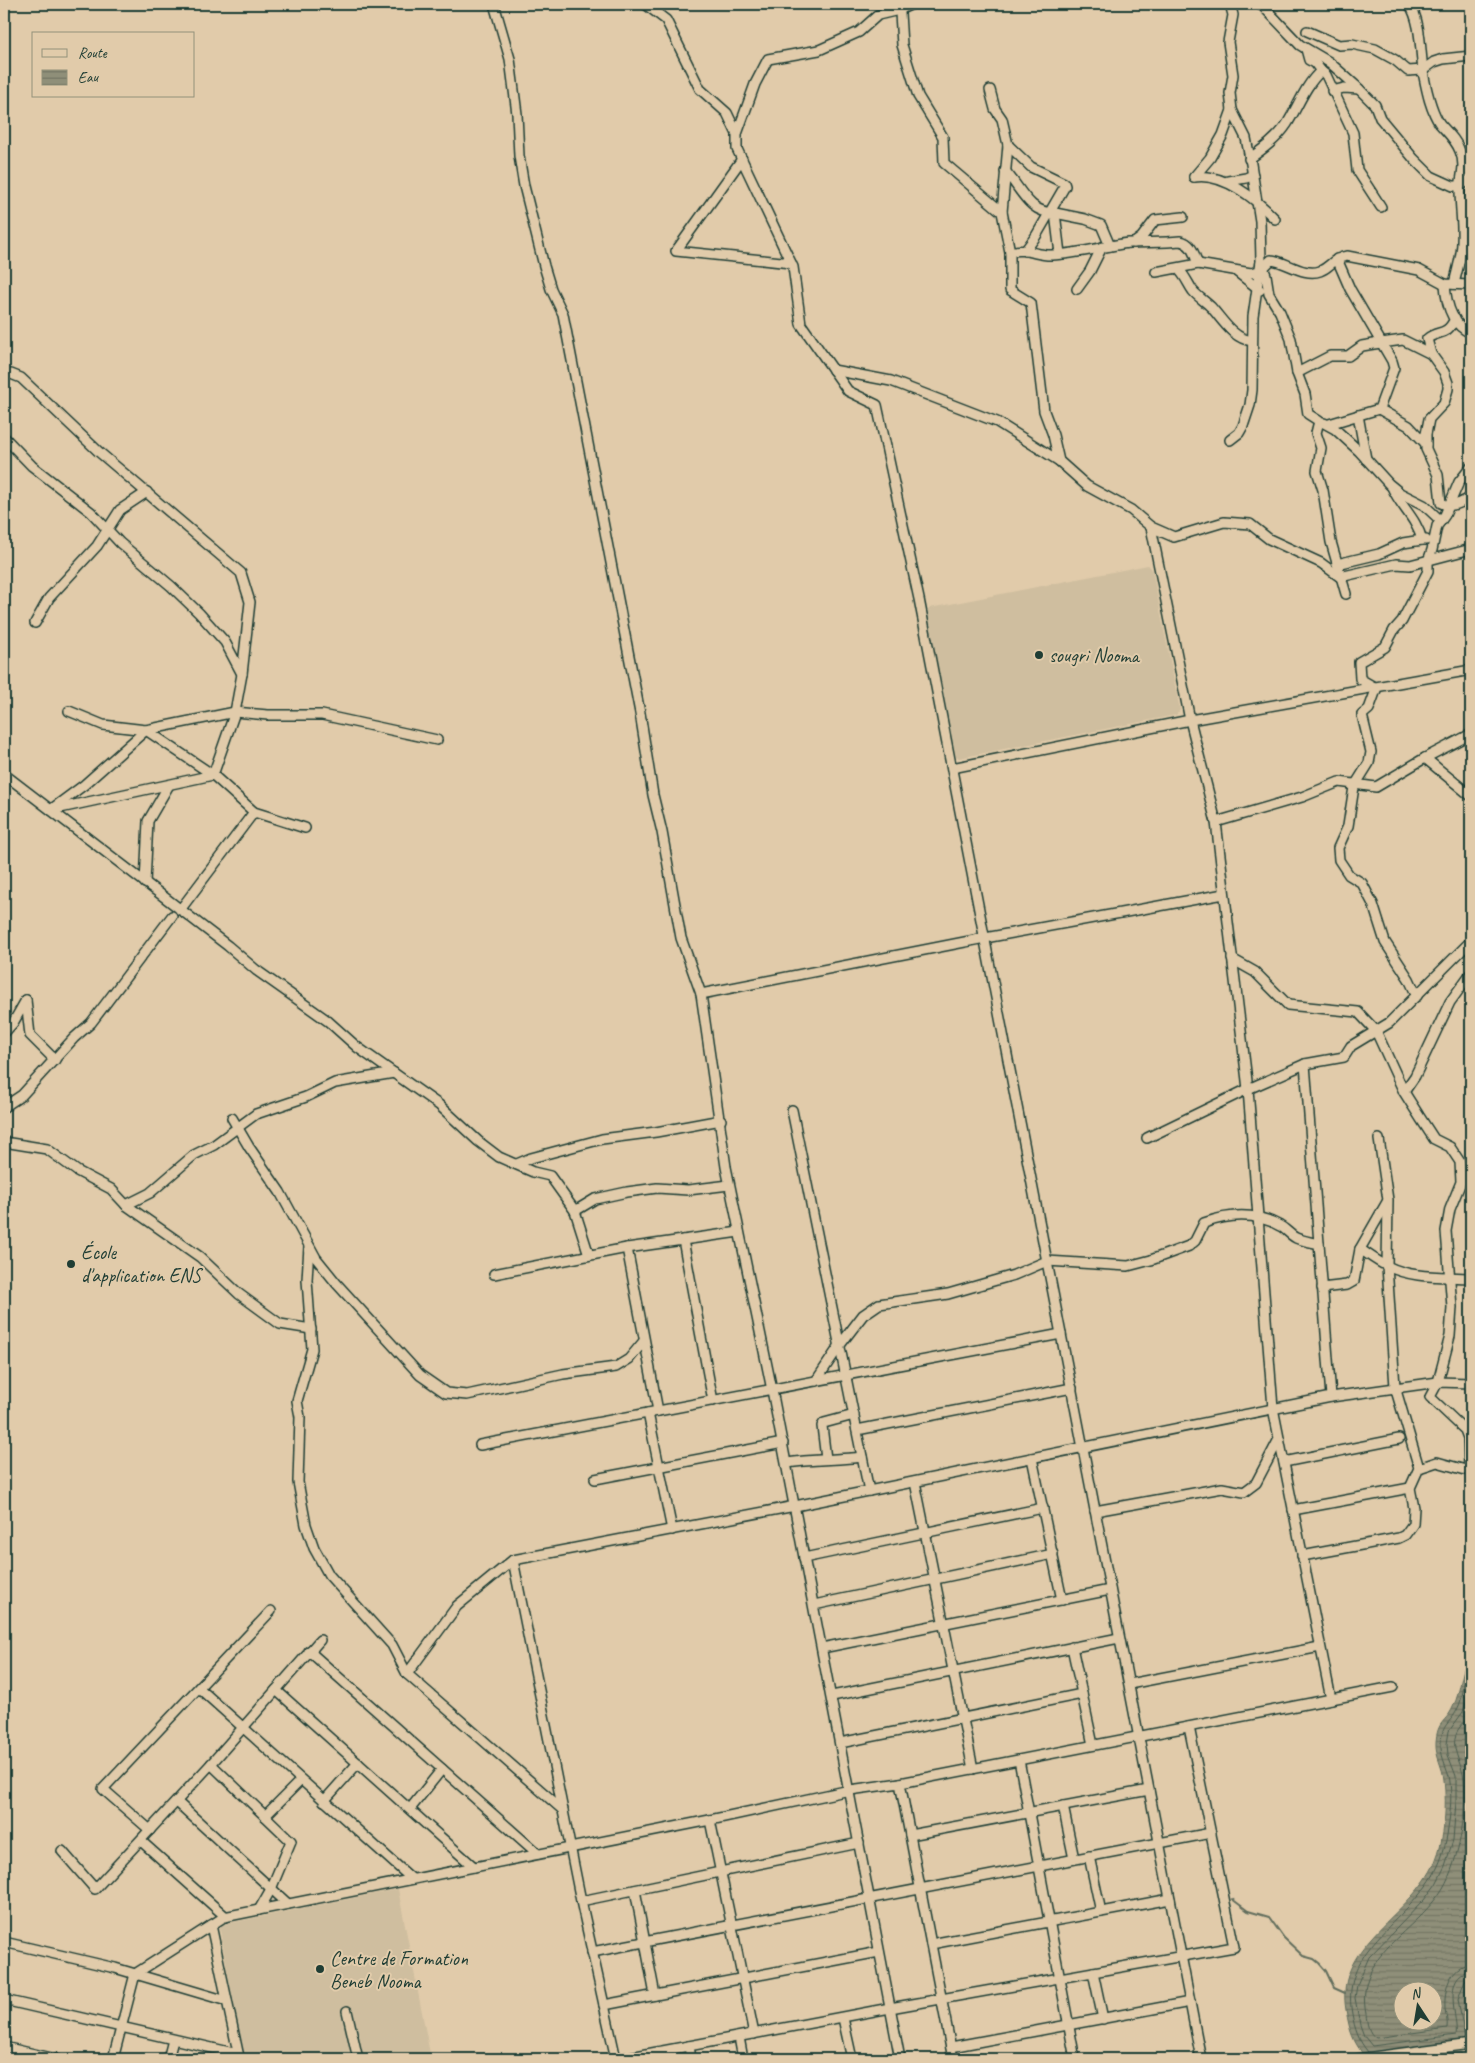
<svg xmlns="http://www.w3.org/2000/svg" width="1475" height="2063" viewBox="0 0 1475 2063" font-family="Caveat,sans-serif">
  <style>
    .built { fill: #cfbe9f }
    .grass { fill: url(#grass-dots); stroke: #6e7764 }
    .water { fill: url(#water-rules); stroke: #626e5d; fill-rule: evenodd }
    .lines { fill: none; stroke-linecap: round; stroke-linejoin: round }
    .shore { stroke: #4c5e50; stroke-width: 1 }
    .stream { stroke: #626e5d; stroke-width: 2 }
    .minor-casing { stroke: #1f3d34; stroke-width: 12 }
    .minor { stroke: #e1cbaa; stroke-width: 9 }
    .poi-dot { fill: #1f3d34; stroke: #e1cbaa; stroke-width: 2 }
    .labels { text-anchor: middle; stroke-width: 4; stroke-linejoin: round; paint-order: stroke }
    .poi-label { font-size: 20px; fill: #1f3d34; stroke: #e1cbaa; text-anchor: start }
  </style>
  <defs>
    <pattern id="grass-dots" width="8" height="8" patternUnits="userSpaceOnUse" patternTransform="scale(1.25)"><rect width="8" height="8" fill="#beb195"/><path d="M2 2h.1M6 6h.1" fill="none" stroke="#9a917a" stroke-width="1.8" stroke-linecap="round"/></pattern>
    <pattern id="water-rules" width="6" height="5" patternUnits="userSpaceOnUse" patternTransform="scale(1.25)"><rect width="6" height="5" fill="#8f8f79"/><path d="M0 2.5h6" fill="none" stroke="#747664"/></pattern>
  </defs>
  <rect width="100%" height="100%" fill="#e1cbaa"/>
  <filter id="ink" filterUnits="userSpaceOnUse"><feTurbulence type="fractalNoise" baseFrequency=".02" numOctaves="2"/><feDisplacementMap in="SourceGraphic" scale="10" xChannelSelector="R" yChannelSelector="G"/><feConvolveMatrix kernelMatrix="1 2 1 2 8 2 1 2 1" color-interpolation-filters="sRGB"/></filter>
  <g filter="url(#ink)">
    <!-- built -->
    <g class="built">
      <polygon points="1148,565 1152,569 1180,710 1176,715 959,758 955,755 927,612 930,608"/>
      <polygon points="398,1889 431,2059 245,2059 235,2013 219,1925"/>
    </g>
    <!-- grass -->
    <polygon class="grass" points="1461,2053 1463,2059 1410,2059"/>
    <!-- water -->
    <path class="water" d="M 1471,1653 L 1471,1979 C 1459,2001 1466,2021 1471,2044 L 1366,2058 C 1352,2040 1350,2032 1346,2010 C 1334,1943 1413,1915 1435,1862 C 1445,1838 1447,1806 1444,1780 C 1443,1767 1435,1756 1436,1743 C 1437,1720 1446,1723 1453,1707 C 1462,1689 1460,1671 1471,1653 ZM 1402,1990 L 1432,1990 L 1432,2020 L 1402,2020 Z"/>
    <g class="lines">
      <!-- shore -->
      <g class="shore">
        <path d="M 1471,1684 L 1463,1712 L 1449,1731 L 1447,1744 L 1448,1755 L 1456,1776 L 1456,1802 L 1453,1840 L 1445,1866 L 1436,1884 L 1424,1900 L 1369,1957 L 1357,1985 L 1355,1998 L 1360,2025 L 1364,2036 L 1372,2046 L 1456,2035 C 1459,2021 1440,1973 1471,1971"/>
        <path d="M 1471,1712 C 1468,1721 1459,1725 1456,1734 C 1451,1748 1460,1761 1463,1774 C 1469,1805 1459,1861 1443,1888 C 1416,1933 1354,1953 1366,2014 C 1367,2023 1368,2033 1376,2038 L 1447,2028 C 1448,2022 1446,2016 1445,2009 C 1444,1991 1449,1965 1471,1964"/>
        <polyline points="1465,2039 1458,1999 1465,1980 1471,1978"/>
        <path d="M 1368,2052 C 1358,2040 1355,2029 1352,2014 C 1339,1945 1414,1920 1438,1866 C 1448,1845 1454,1798 1449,1776 C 1446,1765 1440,1755 1441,1743 C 1442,1723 1450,1724 1457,1710 C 1465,1695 1463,1676 1471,1663"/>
      </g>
      <!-- stream -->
      <g class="stream">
        <polyline points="1232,1899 1248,1911 1269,1917 1284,1938 1303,1956 1314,1959 1319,1963 1326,1971 1334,1988 1345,1993"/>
        <polyline points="1421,2054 1422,2059"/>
      </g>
      <!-- minor casing -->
      <g class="minor-casing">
        <g id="minor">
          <polyline points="494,4 510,59 517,114 519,156 524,186 544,266 551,289 563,314 640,713 653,795 662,832 681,938 701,994 726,1167 772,1390 900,2059"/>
          <polyline points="645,4 666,20 700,89 727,113 737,134 737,149 793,267 801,324 848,391 877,405 919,599 1201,2059"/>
          <polyline points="893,4 900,13 902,45 918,96 943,137 944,163 1002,212 1010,252 1010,290 1031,303 1044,411 1053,435 1059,461 1087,486 1131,510 1151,527 1174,537 1224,522 1250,524 1269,539 1321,563 1340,577 1396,564 1410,565 1471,549"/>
          <polyline points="1261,4 1300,45 1329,62 1355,85 1375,105 1380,118 1414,159 1431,176 1453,186 1460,186 1471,179"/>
          <path d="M 1409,4 C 1422,21 1420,56 1424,77 C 1427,92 1431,111 1440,124 C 1448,133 1456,140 1460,151 C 1466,165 1461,176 1460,189 C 1460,207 1463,225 1462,242 C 1462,256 1457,270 1454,284"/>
          <polyline points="1307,31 1339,45 1352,44 1375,49 1395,60 1408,71 1423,70 1434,62 1443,59 1471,56"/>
          <polyline points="1321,71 1326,75 1353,133 1357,170 1381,207"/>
          <polyline points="990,90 995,109 1002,119 1008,145 1002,212"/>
          <polyline points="1332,91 1344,88 1359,89"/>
          <polyline points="737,134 755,84 768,59 819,50 859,32 878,15 899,10 912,4"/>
          <polyline points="1008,145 1031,167 1064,183 1065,186 1036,236 1025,251"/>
          <polyline points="742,159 676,251 791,263"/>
          <path d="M 1249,159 C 1263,149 1277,139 1287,124 C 1298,107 1305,85 1321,71 L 1315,63 L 1309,60 L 1306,49"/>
          <path d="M 1005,171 C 1021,188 1028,213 1055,213 L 1060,254"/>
          <polyline points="1194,177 1210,158 1223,135 1232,110 1230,93 1233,75 1228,42 1233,15 1230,4"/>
          <path d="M 1194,177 C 1223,172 1256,199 1275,219"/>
          <polyline points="1228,181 1246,178 1253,175"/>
          <polyline points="1055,213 1085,219 1101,225 1110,246"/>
          <polyline points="1134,243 1142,237 1155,220 1183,217"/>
          <path d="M 1010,252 C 1025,247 1038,256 1052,255 C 1078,254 1104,246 1129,243 C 1146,242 1163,243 1180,241 C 1192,243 1194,254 1198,264"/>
          <path d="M 1178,269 C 1185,275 1188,284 1193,291 C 1198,297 1205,301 1211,307 C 1222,319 1233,339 1252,341"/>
          <polyline points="1260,271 1264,270 1266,275 1269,294 1280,312 1291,339 1297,373 1305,394 1308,414 1319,421 1316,433 1321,448 1317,471 1323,490 1331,542 1346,594"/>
          <path d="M 1156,272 L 1198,264 L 1251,273 L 1260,271 L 1271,260 C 1286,261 1304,277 1320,271 C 1331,267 1331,259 1347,256 L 1419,270 L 1445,284 L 1471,285"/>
          <polyline points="1237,272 1260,290"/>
          <path d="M 1445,284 C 1446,302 1451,325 1471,333"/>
          <polyline points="1077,289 1090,271 1102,247"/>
          <path d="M 1455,319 C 1445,338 1439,329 1427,339 L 1431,354 L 1444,372 L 1448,383 L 1448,389 L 1444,403 L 1429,419 L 1426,434 L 1426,449 L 1438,475 L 1441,503 C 1451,509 1463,502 1471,497"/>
          <polyline points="833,370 891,381 997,422 1059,461"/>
          <polyline points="1297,373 1330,356 1348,356 1362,346 1374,344 1403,340 1431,354"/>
          <polyline points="4,376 11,374 21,378 99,452 241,573 250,602 242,674 235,712 213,775 51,810"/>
          <polyline points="1379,409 1409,426 1426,444"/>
          <polyline points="1358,415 1366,459"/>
          <polyline points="1324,423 1335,429 1359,451 1389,484 1400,493 1424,505 1441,521"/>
          <polyline points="1329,424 1379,409 1394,368 1392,361 1350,289 1337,259"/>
          <polyline points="4,437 32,466 91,512 120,543 171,586 199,613 225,642 242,674"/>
          <polyline points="1230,440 1239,433 1243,426 1250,405 1252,390 1253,316 1261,261 1260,221 1251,164 1246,138 1232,110"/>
          <path d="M 1392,487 C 1400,506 1417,519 1422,540 L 1426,540"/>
          <polyline points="1151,527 1190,720 1216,822 1248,1089 1273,1408 1331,1699"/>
          <polyline points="1337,564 1379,554 1403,543 1422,540"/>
          <polyline points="35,623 49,598 97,546 120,510 147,492"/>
          <polyline points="69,711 103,725 146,730 213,775 254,812 305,828"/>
          <polyline points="1425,758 1471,796"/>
          <polyline points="952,768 1190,720 1471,670"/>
          <polyline points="4,774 228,946 256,970 328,1021 357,1047 439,1105 478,1141 499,1157 533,1172 550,1176 575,1211 589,1255"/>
          <polyline points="53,808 84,785 146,730 235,712 268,715 322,715 437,740"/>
          <polyline points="1216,822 1302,797 1339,782 1376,787 1425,758 1471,734"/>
          <polyline points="145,883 148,821 169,785"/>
          <polyline points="180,910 254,812"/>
          <polyline points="1232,959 1255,972 1288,1005 1358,1012 1376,1031 1404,1092 1421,1119 1434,1139 1450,1147 1460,1162 1461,1182 1450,1209 1446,1231 1452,1307 1450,1336 1438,1382 1430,1397 1465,1430 1468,1438 1469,1471 1437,1462 1419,1468"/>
          <polyline points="701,994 985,938 1224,894"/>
          <polyline points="1417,996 1409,979 1385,942 1373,904 1362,883 1349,875 1339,860 1338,848 1348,826 1354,787 1369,763 1371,752 1362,715 1369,709 1376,690 1374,687 1360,679 1359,662 1385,647 1394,630 1402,621 1428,571 1428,561 1432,550 1437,526 1445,515 1459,482 1471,467"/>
          <polyline points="26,1000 30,1035 55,1060"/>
          <polyline points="4,1033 13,1023 26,1000"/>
          <polyline points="1305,1064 1331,1397"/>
          <polyline points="1404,1092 1415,1076 1450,1002 1471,973"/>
          <polyline points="4,1107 22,1095 74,1038 91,1023 172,916"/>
          <polyline points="792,1110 869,1491"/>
          <polyline points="232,1118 249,1147 280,1192 316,1258 337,1284 420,1375 446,1393 467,1395 563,1374 616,1367 629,1359 644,1341"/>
          <polyline points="1147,1138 1248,1089 1305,1064 1344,1057 1351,1046 1389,1023 1471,941"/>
          <polyline points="4,1142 47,1149 77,1171 111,1189 126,1205 200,1257 239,1294 280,1324 311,1329"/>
          <polyline points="517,1164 531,1158 602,1139 656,1132 721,1120"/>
          <polyline points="126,1205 150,1193 194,1155 214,1145 256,1114 306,1097 335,1083 394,1073"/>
          <polyline points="575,1211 595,1199 627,1192 657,1188 688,1190 729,1185"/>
          <polyline points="683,1240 713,1401"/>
          <polyline points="309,1246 307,1280 312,1349 297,1401 300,1417 298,1482 306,1525 314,1548 329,1575 392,1645 407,1674 563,1810"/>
          <polyline points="627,1248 658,1411"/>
          <path d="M 1360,1249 C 1369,1255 1378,1262 1387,1266 C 1413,1279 1443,1276 1471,1278"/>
          <polyline points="494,1274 627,1248 739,1232"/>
          <polyline points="1322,1288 1347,1285 1354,1281 1360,1249 1387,1202"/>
          <path d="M 816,1381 L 840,1345 L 863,1315 L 879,1304 L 948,1294 L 1014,1275 L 1047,1261 L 1128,1266 L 1151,1260 L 1189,1246 L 1195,1241 L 1204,1223 C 1229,1214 1256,1212 1280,1226 C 1286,1229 1290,1235 1296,1238 C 1303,1241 1312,1242 1319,1244"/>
          <polyline points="648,1413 672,1530"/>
          <polyline points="857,1430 1072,1388"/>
          <polyline points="480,1445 1061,1334"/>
          <polyline points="1032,1458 1062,1600"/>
          <polyline points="826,1459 822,1426 824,1423 854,1415"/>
          <polyline points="1284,1462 1399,1439"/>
          <path d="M 787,1463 C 812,1459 837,1460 862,1457"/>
          <polyline points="595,1479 783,1443"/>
          <polyline points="915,1482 973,1769"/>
          <polyline points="1293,1510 1410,1488"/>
          <polyline points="1095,1511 1222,1488 1244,1492 1256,1483 1279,1439"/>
          <polyline points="1302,1556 1399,1538 1405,1535 1413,1524 1414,1508 1410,1488 1419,1468 1395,1387 1387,1266 1388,1200 1379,1139"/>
          <polyline points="804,1558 1043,1508"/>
          <polyline points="513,1560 581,1901 616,2059"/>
          <polyline points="814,1605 1053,1554"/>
          <polyline points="1072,1647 1093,1745"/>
          <polyline points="822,1648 1110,1590"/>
          <polyline points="309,1651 538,1854"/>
          <polyline points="407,1674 457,1606 513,1560 795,1506 1331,1397 1438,1382 1471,1383"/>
          <polyline points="1129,1684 1320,1647"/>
          <polyline points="199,1688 412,1879"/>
          <polyline points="276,1690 474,1867"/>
          <polyline points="832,1696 1119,1638"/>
          <polyline points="840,1743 1082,1694"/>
          <polyline points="1019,1760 1075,2059"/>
          <polyline points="211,1764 291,1841 271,1889 259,1910"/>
          <polyline points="900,1783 953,2059"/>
          <polyline points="324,1801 358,1763"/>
          <polyline points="177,1802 288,1904"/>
          <polyline points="1063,1806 1074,1859"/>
          <polyline points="410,1809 442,1769"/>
          <polyline points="265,1816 301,1780"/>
          <polyline points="710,1820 754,2034"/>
          <polyline points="150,1830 103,1789 271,1611"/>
          <polyline points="910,1835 1149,1790"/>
          <polyline points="141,1841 226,1917"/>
          <polyline points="62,1851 95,1889 211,1764 320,1640"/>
          <polyline points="1089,1856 1101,1912"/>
          <polyline points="635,1890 655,1995"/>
          <polyline points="581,1901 859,1843"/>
          <polyline points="211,1925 239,2057"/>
          <polyline points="4,1942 115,1968 227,2001"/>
          <polyline points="931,1944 1170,1899"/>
          <polyline points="592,1952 1211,1833"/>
          <polyline points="1093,1972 1103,2019"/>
          <polyline points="4,2000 238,2054"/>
          <polyline points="604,2005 879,1952"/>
          <polyline points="347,2011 358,2059"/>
          <polyline points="843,2018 852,2059"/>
          <polyline points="739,2037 743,2059"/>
          <polyline points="689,2046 691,2059"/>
          <polyline points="4,2047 56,2059"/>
          <polyline points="951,2047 1190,2002"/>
          <polyline points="113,2059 135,1974 224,1917 710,1820 850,1790 900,1783 1393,1687"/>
          <polyline points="168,2059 173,2040"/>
          <polyline points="620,2059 890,2008 1234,1947 1189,1727"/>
          <polyline points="1358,2059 1471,2044"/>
        </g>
      </g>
      <!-- minor -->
      <use href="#minor" class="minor"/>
    </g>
  </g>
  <!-- markers -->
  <g class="poi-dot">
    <circle cx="1039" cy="655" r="5"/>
    <circle cx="71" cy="1264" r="5"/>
    <circle cx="320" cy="1969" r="5"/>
  </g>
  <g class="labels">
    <!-- poi labels -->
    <g class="poi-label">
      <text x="1049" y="662">sougri Nooma</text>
      <text x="81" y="1259">École<tspan x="81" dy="23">d'application ENS</tspan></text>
      <text x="330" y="1965">Centre de Formation<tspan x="330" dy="23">Beneb Nooma</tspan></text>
    </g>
  </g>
  <!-- margin -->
  <rect width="1475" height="2063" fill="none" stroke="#e1cbaa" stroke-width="20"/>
  <rect x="10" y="10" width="1455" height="2043" fill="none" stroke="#1f3d34" stroke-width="2" filter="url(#ink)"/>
  <!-- legend -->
  <rect x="32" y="32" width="162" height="65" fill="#e1cbaa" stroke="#93927b"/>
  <rect x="42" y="49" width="25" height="8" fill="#e1cbaa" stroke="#93927b"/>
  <text x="78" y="58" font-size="15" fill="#1f3d34">Route</text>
  <rect x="42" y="70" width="25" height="15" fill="url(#water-rules)" stroke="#93927b"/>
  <text x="78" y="82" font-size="15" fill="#1f3d34">Eau</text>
  <!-- north arrow -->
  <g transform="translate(1418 2006) rotate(348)"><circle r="24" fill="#e1cbaa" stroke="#93927b"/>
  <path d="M0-4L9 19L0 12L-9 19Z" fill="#1f3d34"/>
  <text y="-8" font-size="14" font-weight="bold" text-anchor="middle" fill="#1f3d34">N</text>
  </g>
</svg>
